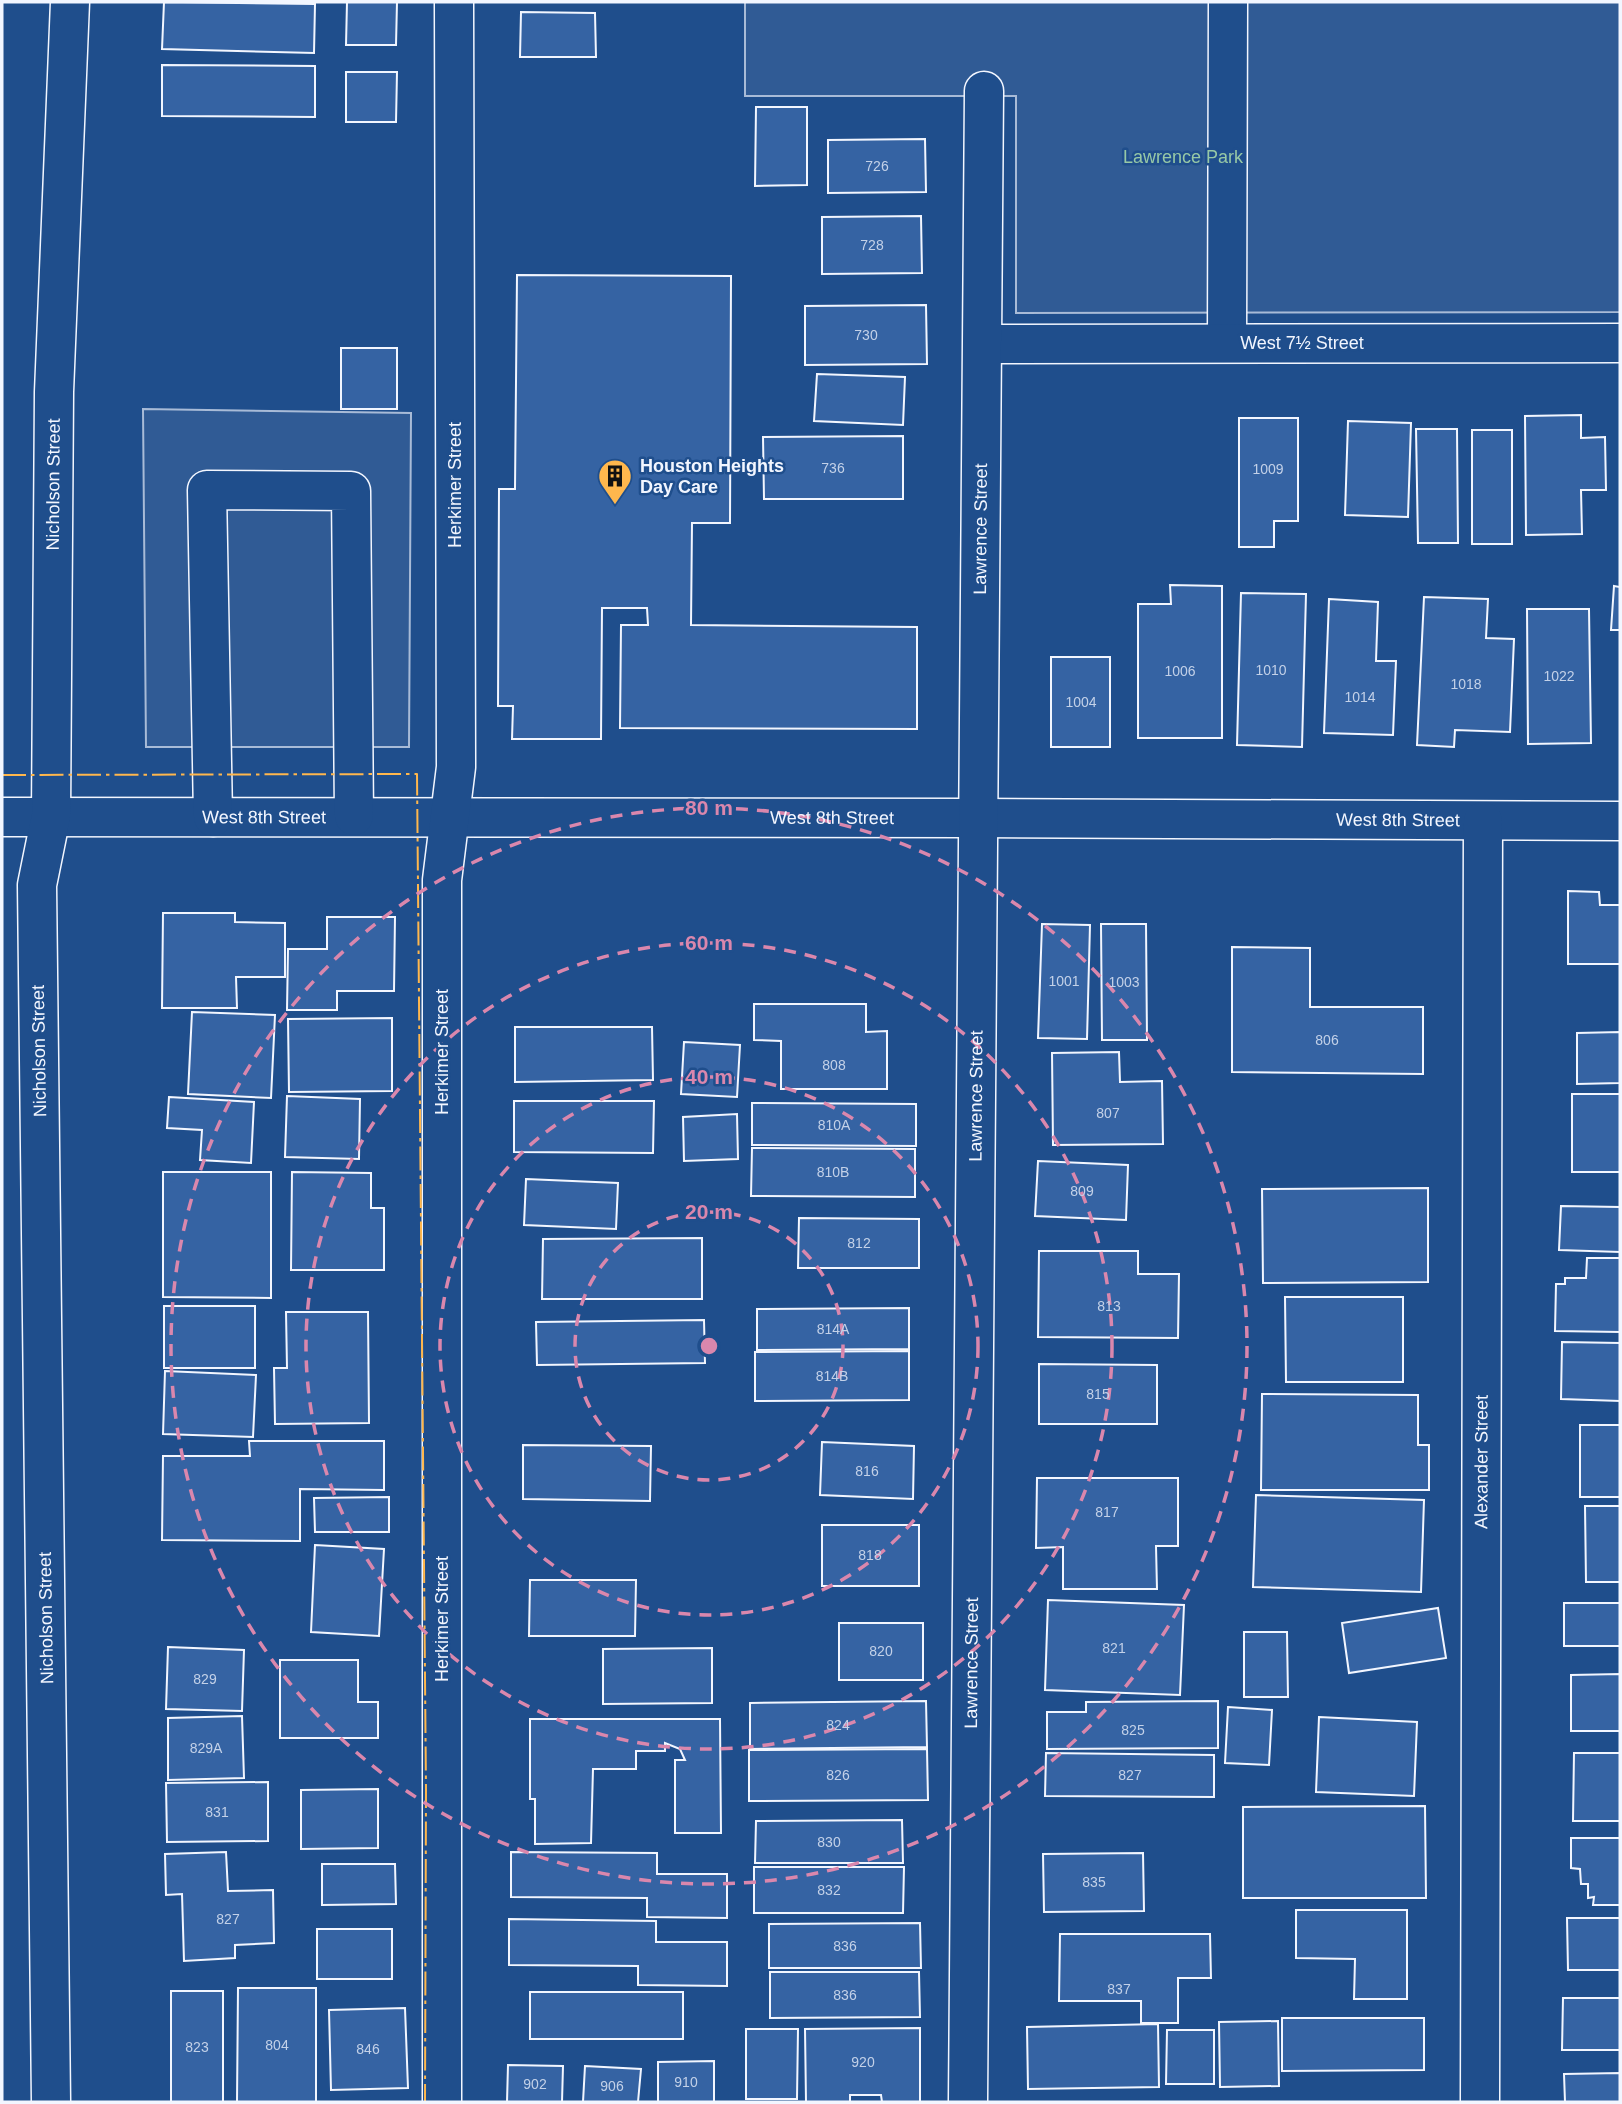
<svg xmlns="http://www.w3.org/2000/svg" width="1622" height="2104" viewBox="0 0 1622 2104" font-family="Helvetica,sans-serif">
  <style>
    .built { fill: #305b95; stroke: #a8bbd7; stroke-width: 2 }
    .building { fill: #3563a3; stroke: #f2f6ff; stroke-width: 2 }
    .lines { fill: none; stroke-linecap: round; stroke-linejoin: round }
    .minor-casing { stroke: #f2f6ff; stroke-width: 41 }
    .minor { stroke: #1f4e8c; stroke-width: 38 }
    .power { stroke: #ffb74d; stroke-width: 2; stroke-dasharray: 24 5 3.5 5; stroke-linecap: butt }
    .ring { fill: none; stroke: #da87ad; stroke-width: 3.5; stroke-dasharray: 12 9 }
    .labels { text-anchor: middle; stroke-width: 5; stroke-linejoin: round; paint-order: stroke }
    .number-label { font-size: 14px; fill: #c3d1e8 }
    .park-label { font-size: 18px; fill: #97c8a6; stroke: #1f4e8c }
    .street-label { font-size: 18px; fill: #f2f6ff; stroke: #1f4e8c }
    .poi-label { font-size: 18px; font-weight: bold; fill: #f2f6ff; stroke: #1f4e8c; text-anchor: start }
    .centre { fill: #da87ad; stroke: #1f4e8c; stroke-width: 3.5 }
    .ring-label { font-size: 21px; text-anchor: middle; font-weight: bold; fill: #da87ad; stroke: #1f4e8c; stroke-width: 5; stroke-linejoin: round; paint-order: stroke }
  </style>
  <rect width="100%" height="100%" fill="#1f4e8c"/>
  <!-- built -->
  <g class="built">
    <polygon points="745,2 1620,2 1620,312 1016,313 1016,96 745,96"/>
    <polygon points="143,409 411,413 409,747 146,747"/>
  </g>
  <!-- building -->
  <g class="building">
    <polygon points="164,2 315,4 314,53 162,49"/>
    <polygon points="347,2 397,2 396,45 346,45"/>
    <polygon points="521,12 595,13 596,57 520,57"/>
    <polygon points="162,65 315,66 315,117 162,116"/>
    <polygon points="346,72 397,72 396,122 346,122"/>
    <polygon points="756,107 807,107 807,185 755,186"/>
    <polygon points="925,139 926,192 828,193 828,140"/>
    <polygon points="921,216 922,273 822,274 822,217"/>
    <polygon points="517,275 731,276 730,523 692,523 691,625 917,627 917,729 620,728 621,625 648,625 647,608 602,608 601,739 512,739 513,706 498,706 499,489 515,489"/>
    <polygon points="926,305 927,364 805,365 805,306"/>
    <rect x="341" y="348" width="56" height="61"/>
    <polygon points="817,374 905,377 903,425 814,421"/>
    <polygon points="1581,415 1581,438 1605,437 1606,490 1581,490 1582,534 1526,535 1525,416"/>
    <polygon points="1239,418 1298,418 1298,521 1274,521 1274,547 1239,547"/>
    <polygon points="1348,421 1411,423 1408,517 1345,515"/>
    <polygon points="1416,429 1457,429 1458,543 1418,543"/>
    <rect x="1472" y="430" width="40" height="114"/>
    <polygon points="903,436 903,499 764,499 763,437"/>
    <polygon points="1170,585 1222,586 1222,738 1138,738 1138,604 1171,604"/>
    <polygon points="1614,586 1620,587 1620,630 1611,630"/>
    <polygon points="1241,593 1306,594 1302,747 1237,745"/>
    <polygon points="1424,597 1488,599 1486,638 1514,639 1510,732 1455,730 1454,747 1417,745"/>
    <polygon points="1329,599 1378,602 1376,661 1396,661 1393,735 1324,733"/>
    <polygon points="1527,609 1589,609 1591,743 1528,744"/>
    <rect x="1051" y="657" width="59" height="90"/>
    <polygon points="1568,891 1599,892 1600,905 1620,905 1620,964 1568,964"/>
    <polygon points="163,913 235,913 235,922 285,923 285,977 236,977 237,1008 162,1008"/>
    <polygon points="327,917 395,917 394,991 337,991 337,1010 287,1010 288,949 327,949"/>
    <polygon points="1042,924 1090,925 1087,1039 1038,1038"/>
    <polygon points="1101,924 1146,924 1147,1040 1102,1040"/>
    <polygon points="1232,947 1310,948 1310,1007 1423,1007 1423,1074 1232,1072"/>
    <polygon points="754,1004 866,1004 866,1032 887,1031 887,1089 781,1089 781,1041 754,1040"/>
    <polygon points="192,1012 275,1015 271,1098 188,1094"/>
    <polygon points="392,1018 392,1091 289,1092 288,1019"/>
    <polygon points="515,1027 652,1027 653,1080 515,1082"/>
    <polygon points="1620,1032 1620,1083 1577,1084 1577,1033"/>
    <polygon points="684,1042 740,1045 737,1097 681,1094"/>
    <polygon points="1119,1052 1120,1082 1162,1081 1163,1144 1053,1145 1052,1053"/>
    <rect x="1572" y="1094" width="48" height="78"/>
    <polygon points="287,1096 360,1099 359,1159 285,1157"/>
    <polygon points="169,1097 254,1102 251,1163 200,1160 202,1130 167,1128"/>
    <polygon points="514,1101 654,1101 653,1153 514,1152"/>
    <polygon points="752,1103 916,1104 916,1146 752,1145"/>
    <polygon points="737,1114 738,1159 684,1161 683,1117"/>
    <polygon points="752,1148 915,1149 915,1197 751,1196"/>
    <polygon points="1038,1161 1128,1165 1126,1220 1035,1216"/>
    <polygon points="163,1172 271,1172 271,1298 163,1297"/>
    <polygon points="292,1172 371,1173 371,1208 384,1208 384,1270 291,1270"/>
    <polygon points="526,1179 618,1183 616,1229 524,1225"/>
    <polygon points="1428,1188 1428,1282 1263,1283 1262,1189"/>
    <polygon points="1561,1206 1620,1207 1620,1252 1559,1250"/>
    <polygon points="799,1218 919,1219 919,1268 798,1268"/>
    <polygon points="702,1238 702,1299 542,1299 543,1239"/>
    <polygon points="1039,1251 1138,1251 1138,1274 1179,1274 1178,1338 1038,1337"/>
    <polygon points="1587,1258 1620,1258 1620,1332 1555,1331 1556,1284 1565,1284 1565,1278 1586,1278"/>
    <polygon points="1285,1297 1403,1297 1403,1382 1286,1382"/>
    <rect x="164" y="1306" width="91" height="62"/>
    <polygon points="909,1308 909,1349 757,1350 757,1309"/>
    <polygon points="286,1312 368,1312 369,1423 275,1424 274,1368 287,1368"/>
    <polygon points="704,1320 705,1363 537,1365 536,1322"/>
    <polygon points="1562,1342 1620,1343 1620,1401 1561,1399"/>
    <polygon points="909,1351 909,1400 755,1401 755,1352"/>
    <polygon points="1039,1364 1157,1365 1157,1424 1039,1424"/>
    <polygon points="165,1371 256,1375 253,1437 163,1434"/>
    <polygon points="1262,1394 1418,1395 1418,1445 1429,1445 1429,1490 1261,1490"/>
    <rect x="1580" y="1425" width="40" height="72"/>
    <polygon points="249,1441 384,1441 384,1490 300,1489 300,1541 162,1540 163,1456 250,1456"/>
    <polygon points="822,1442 914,1446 913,1499 820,1495"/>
    <polygon points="523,1445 651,1446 650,1501 523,1499"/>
    <polygon points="1037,1478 1178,1478 1178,1546 1156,1546 1157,1589 1063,1589 1063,1547 1036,1548"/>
    <polygon points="1256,1495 1424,1500 1421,1592 1253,1587"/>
    <polygon points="389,1497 389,1532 315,1532 314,1498"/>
    <polygon points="1585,1506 1620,1506 1620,1582 1586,1582"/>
    <rect x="822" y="1525" width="97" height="61"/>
    <polygon points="315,1545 384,1549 379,1636 311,1632"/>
    <polygon points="530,1580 636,1580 635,1636 529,1636"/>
    <polygon points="1048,1600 1184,1605 1180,1695 1045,1690"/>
    <rect x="1564" y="1603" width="56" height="43"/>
    <polygon points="1438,1608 1446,1658 1349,1673 1342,1623"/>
    <rect x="839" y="1623" width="84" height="57"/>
    <polygon points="1244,1632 1287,1632 1288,1697 1244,1697"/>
    <polygon points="168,1647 244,1650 242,1711 166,1709"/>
    <polygon points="712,1648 712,1703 603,1704 603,1649"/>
    <polygon points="280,1660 358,1660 358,1702 378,1702 378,1738 280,1738"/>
    <polygon points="1620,1674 1620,1731 1571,1731 1571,1675"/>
    <polygon points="926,1701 927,1747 750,1749 750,1703"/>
    <polygon points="1218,1701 1218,1748 1047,1749 1047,1712 1086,1712 1086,1702"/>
    <polygon points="1228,1707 1272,1710 1269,1765 1225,1763"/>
    <polygon points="242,1716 244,1778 168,1780 168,1718"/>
    <polygon points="1319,1717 1417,1722 1414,1796 1316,1792"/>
    <polygon points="530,1719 720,1719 721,1833 675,1833 675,1760 685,1760 680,1749 665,1743 665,1751 636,1751 636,1769 593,1769 591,1843 535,1844 535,1799 530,1799"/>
    <polygon points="927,1749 928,1800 749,1801 749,1750"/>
    <polygon points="1046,1753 1214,1755 1214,1797 1045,1796"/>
    <polygon points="1574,1753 1620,1753 1620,1821 1573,1821"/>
    <polygon points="268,1782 268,1841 167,1842 166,1783"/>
    <polygon points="378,1789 378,1848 301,1849 301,1790"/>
    <polygon points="1425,1806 1426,1898 1243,1898 1243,1807"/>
    <polygon points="902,1820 903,1863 755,1863 756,1821"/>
    <polygon points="1571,1838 1620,1838 1620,1905 1593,1905 1594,1897 1588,1898 1588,1884 1581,1884 1580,1869 1571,1868"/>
    <polygon points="226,1852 228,1891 273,1890 274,1943 235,1945 235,1958 184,1961 182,1894 166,1895 165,1854"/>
    <polygon points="511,1852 657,1853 657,1874 727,1874 727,1918 647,1917 647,1898 511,1897"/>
    <polygon points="1143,1853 1144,1911 1044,1912 1043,1854"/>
    <polygon points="322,1864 395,1864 396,1904 322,1905"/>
    <polygon points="754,1867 904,1867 903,1913 754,1913"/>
    <polygon points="1296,1910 1407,1910 1407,1999 1354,1999 1355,1959 1296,1958"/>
    <polygon points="1567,1918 1620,1918 1620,1970 1568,1970"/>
    <polygon points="509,1919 656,1921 656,1942 727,1942 727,1986 638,1985 638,1966 509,1965"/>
    <polygon points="920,1923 921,1968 769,1968 769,1924"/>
    <rect x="317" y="1929" width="75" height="50"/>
    <polygon points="1060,1934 1210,1934 1211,1978 1178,1978 1178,2023 1141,2023 1141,2001 1059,2001"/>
    <polygon points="770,1972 919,1972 920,2017 770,2018"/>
    <polygon points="238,1988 316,1988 316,2102 237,2102"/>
    <rect x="171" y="1991" width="52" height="111"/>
    <rect x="530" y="1992" width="153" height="47"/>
    <polygon points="1563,1998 1620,1998 1620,2050 1562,2050"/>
    <polygon points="405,2008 408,2088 331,2090 329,2010"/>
    <polygon points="1282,2018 1424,2018 1424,2070 1282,2071"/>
    <polygon points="1278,2021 1279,2086 1220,2087 1219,2022"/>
    <polygon points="1158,2024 1159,2087 1028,2089 1027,2027"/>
    <polygon points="920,2028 920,2102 882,2102 881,2095 850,2095 850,2102 806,2102 805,2029"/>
    <polygon points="746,2029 798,2029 797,2099 746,2099"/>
    <polygon points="1167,2030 1214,2030 1214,2084 1166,2084"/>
    <polygon points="714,2061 714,2102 658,2102 658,2062"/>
    <polygon points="508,2065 563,2066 562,2102 507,2102"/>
    <polygon points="585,2066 641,2069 638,2102 583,2102"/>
    <polygon points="1620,2073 1620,2102 1565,2102 1564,2074"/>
  </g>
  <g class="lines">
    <!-- minor casing -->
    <g class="minor-casing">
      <g id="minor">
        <polyline points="1227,343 1228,2"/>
        <polyline points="983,344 1620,343"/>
        <path id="s1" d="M 2,817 L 977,818 L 1620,821"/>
        <polyline points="213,817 207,490 351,491 354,816"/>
        <path id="s2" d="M 51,2102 L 37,885 L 51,816 L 54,392 L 70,2"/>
        <polyline points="442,2102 442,880 456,767 454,2"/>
        <path id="s3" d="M 968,2102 L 984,91"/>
        <path id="s4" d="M 1480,2102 L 1483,821"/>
      </g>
    </g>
    <!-- minor -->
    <use href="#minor" class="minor"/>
    <!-- power -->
    <polyline class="power" points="2,775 417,774 426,1790 425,2102"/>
  </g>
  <!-- distance rings -->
  <g class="ring">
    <circle cx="709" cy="1346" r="134"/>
    <circle cx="709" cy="1346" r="269"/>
    <circle cx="709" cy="1346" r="403"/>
    <circle cx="709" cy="1346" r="538"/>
  </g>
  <!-- icons -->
  <defs>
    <g id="building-pin" transform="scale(1.75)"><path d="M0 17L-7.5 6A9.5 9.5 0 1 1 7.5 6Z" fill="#ffb74d" stroke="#1f4e8c"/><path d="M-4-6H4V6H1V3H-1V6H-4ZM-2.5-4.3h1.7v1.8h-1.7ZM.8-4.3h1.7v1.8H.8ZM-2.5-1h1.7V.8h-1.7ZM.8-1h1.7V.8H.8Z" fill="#111"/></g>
  </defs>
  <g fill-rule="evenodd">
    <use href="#building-pin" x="615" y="476"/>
  </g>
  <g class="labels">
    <!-- number labels -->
    <g class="number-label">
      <text x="877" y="171">726</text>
      <text x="872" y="250">728</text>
      <text x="866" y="340">730</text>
      <text x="833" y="473">736</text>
      <text x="1268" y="474">1009</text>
      <text x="1271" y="675">1010</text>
      <text x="1180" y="676">1006</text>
      <text x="1559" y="681">1022</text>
      <text x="1466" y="689">1018</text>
      <text x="1360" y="702">1014</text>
      <text x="1081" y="707">1004</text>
      <text x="1064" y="986">1001</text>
      <text x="1124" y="987">1003</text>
      <text x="1327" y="1045">806</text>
      <text x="834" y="1070">808</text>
      <text x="1108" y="1118">807</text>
      <text x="834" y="1130">810A</text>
      <text x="833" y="1177">810B</text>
      <text x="1082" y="1196">809</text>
      <text x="859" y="1248">812</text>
      <text x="1109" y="1311">813</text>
      <text x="833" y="1334">814A</text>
      <text x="832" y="1381">814B</text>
      <text x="1098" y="1399">815</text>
      <text x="867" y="1476">816</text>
      <text x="1107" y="1517">817</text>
      <text x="870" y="1560">818</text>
      <text x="1114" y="1653">821</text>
      <text x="881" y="1656">820</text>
      <text x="205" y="1684">829</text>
      <text x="838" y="1730">824</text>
      <text x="1133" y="1735">825</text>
      <text x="206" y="1753">829A</text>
      <text x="838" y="1780">826</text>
      <text x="1130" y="1780">827</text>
      <text x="217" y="1817">831</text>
      <text x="829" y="1847">830</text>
      <text x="1094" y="1887">835</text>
      <text x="829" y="1895">832</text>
      <text x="228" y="1924">827</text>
      <text x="845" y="1951">836</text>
      <text x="1119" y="1994">837</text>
      <text x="845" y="2000">836</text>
      <text x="277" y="2050">804</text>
      <text x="197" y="2052">823</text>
      <text x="368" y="2054">846</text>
      <text x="863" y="2067">920</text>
      <text x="686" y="2087">910</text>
      <text x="535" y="2089">902</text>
      <text x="612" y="2091">906</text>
    </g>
    <!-- park labels -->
    <g class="park-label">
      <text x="1183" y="163">Lawrence Park</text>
    </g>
    <!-- street labels -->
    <g class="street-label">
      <text x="1302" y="349">West 7½ Street</text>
      <text transform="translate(455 485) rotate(-90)" y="6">Herkimer Street</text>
      <text dy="6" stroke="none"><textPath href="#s2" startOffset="1619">Nicholson Street</textPath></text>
      <text dy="6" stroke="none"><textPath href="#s3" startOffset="1573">Lawrence Street</textPath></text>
      <text dy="6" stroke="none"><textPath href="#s1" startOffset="262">West 8th Street</textPath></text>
      <text dy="6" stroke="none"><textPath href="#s1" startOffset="830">West 8th Street</textPath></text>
      <text dy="6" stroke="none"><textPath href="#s1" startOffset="1396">West 8th Street</textPath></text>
      <text transform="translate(39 1051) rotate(-91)" y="6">Nicholson Street</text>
      <text transform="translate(442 1052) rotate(-90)" y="6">Herkimer Street</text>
      <text dy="6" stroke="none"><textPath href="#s3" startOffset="1006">Lawrence Street</textPath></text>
      <text dy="6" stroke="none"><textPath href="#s4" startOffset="640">Alexander Street</textPath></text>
      <text transform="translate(46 1618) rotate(-91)" y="6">Nicholson Street</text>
      <text transform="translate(442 1619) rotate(-90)" y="6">Herkimer Street</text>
      <text dy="6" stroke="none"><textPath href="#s3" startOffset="439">Lawrence Street</textPath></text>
    </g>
    <!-- poi labels -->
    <g class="poi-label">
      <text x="640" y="472">Houston Heights<tspan x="640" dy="21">Day Care</tspan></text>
    </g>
  </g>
  <circle cx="709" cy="1346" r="10" class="centre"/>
  <g class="ring-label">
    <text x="709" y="815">80 m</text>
    <text x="709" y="950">60 m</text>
    <text x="709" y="1084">40 m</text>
    <text x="709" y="1219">20 m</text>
  </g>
  <!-- border -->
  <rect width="1622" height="2104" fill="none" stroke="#f2f6ff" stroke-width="7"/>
</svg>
